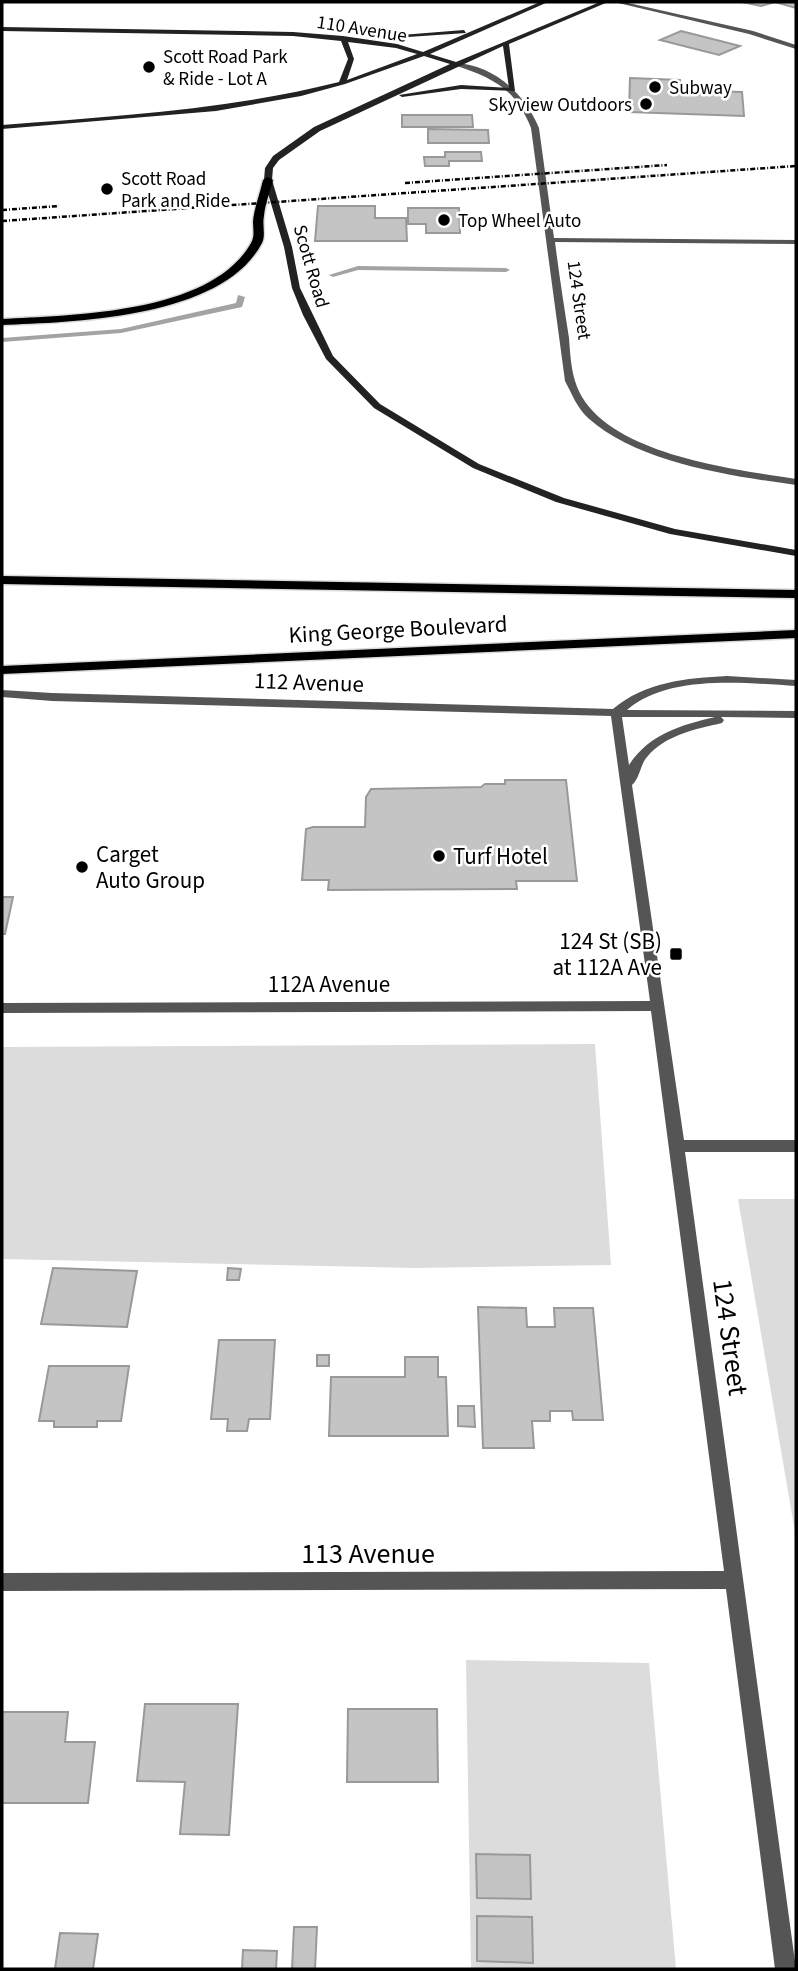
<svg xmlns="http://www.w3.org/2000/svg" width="798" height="1971" viewBox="0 0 798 1971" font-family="'Source Sans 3',sans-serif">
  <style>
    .green { fill: #dcdcdc }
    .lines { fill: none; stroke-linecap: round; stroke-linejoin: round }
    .stream { fill: #a3a3a3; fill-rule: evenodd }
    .building { fill: #c4c4c4; stroke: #999; stroke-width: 2 }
    .primary-casing { stroke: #dbdbdb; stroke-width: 3 }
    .street { fill: #555; fill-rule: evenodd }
    .secondary { fill: #222; fill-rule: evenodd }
    .primary { fill: #000; fill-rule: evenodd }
    .rail { stroke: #000; stroke-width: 2.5; stroke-dasharray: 5 2 1 2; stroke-linecap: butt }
    .poi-dot { fill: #000; stroke: #fff; stroke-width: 2.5 }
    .labels { text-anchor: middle; stroke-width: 5; stroke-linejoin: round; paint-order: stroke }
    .far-street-label { font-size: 19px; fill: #000; stroke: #fff }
    .far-poi-label { font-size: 19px; fill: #000; stroke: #fff; text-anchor: start }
    .street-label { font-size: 23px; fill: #000; stroke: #fff }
    .poi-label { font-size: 23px; fill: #000; stroke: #fff; text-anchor: start }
    .near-street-label { font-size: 28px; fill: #000; stroke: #fff }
  </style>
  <rect width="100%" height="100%" fill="#fff"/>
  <!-- green -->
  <g class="green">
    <polygon points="595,1044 611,1265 416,1268 2,1259 2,1047"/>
    <polygon points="738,1199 796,1199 796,1538"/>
    <polygon points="466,1660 649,1663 676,1969 471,1969"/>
  </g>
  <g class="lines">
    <!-- stream -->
    <g class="stream">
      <polygon points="358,266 506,268 510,270 506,272 358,270 333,277 329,275"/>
      <polygon points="238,295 245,297 242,307 121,333 2,342 2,338 121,329 236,303"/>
    </g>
  </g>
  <!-- building -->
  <g class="building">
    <polygon points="742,2 796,2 796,8 775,2 761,6"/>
    <polygon points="681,31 740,46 719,55 660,40"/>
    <polygon points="630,78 680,80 681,90 742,92 744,116 629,112"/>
    <polygon points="402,115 472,115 473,127 402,127"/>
    <polygon points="428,129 488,130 489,143 428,143"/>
    <polygon points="445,152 481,152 482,161 449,161 449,166 425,166 424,157 445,157"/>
    <polygon points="318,206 375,206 375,218 406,218 407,241 315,241"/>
    <polygon points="408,208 459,208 460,233 426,233 426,224 408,224"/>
    <polygon points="505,780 566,780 577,881 516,881 517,889 328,890 329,880 302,880 306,829 313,827 365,827 366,797 371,789 481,787 485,784 505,784"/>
    <polygon points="2,897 13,897 5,934 2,934"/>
    <polygon points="53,1268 137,1271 127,1327 41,1324"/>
    <polygon points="228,1268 241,1269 239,1280 227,1280"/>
    <polygon points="478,1307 526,1308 527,1327 555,1327 554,1308 593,1308 603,1420 573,1420 572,1411 550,1411 550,1421 532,1421 534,1448 483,1448"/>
    <polygon points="219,1340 275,1340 270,1419 249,1419 247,1431 227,1431 228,1419 211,1419"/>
    <rect x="317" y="1355" width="12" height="11"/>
    <polygon points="405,1357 438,1357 438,1377 446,1377 448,1436 329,1436 331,1377 405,1377"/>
    <polygon points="49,1366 129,1366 121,1421 97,1421 97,1427 54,1427 54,1421 39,1421"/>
    <polygon points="458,1406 474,1406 475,1427 458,1426"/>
    <polygon points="145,1704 238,1704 229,1835 180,1834 185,1782 137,1781"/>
    <polygon points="348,1709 437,1709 438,1782 347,1782"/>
    <polygon points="2,1712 68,1712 65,1742 95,1742 88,1803 2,1803"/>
    <polygon points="476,1854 530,1855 531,1899 477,1898"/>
    <polygon points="477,1916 532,1917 533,1963 477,1961"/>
    <polygon points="294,1927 317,1927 315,1969 292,1969"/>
    <polygon points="60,1933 98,1934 93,1969 55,1969"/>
    <polygon points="243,1950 277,1951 276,1969 242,1969"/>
  </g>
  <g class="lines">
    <!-- primary casing -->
    <g class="primary-casing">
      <g id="primary">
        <path d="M 268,177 L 273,180 C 270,192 265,204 264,216 C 262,225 266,235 262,243 C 223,318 76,322 2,325 L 2,319 C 73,315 211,314 251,243 C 255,236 253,229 253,222 C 254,208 260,194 263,180 Z"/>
        <polygon points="2,576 796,590 796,598 2,584"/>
        <polygon points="796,630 796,638 2,674 2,666"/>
      </g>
    </g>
    <!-- street -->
    <g class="street">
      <polygon points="614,2 624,2 753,31 796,45 796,49 749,34"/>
      <path d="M 454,63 C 493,64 524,93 539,128 L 554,238 L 796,240 L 796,244 L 555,242 C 559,274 564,306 569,338 C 570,352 571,368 575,381 C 597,454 733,469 796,479 L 796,485 C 731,476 638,463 588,418 C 577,408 572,394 565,381 L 531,128 C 515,88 493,78 454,65 Z"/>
      <path d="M 727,676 L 796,680 L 796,686 C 745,683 668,674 627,710 L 796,711 L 796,718 L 721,717 L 724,720 L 722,723 C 696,729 665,735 647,757 C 640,765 640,778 632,785 L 684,1140 L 796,1140 L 796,1152 L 685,1152 L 796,1969 L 775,1969 L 726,1589 L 2,1591 L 2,1573 L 724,1571 L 651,1011 L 2,1013 L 2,1003 L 650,1001 L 611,716 L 52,701 L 2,697 L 2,690 L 52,693 L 613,709 C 645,682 686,678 727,676 ZM 622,717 L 715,717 C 681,725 649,734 629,765 Z"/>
    </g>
    <!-- secondary -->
    <g class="secondary">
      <path d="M 540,2 L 548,2 L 430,54 L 456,62 L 600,2 L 608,2 L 509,44 L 515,91 L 461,89 L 402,97 L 399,95 L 461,85 L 509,88 L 503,46 L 320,131 L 279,160 L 273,168 L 272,180 L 292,247 L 300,288 L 333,356 L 380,404 L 479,464 L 564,498 L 675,529 L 796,550 L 796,556 L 670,534 L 556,502 L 473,468 L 374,408 L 326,359 L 303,315 L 292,288 L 284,247 L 264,180 L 265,168 L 273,156 L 314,127 L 450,64 L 424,56 L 345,84 L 301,96 L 216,111 L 2,129 L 2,125 C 116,116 228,110 339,82 L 348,59 L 341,41 L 293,36 L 2,31 L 2,27 L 293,32 L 343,36 L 397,44 L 423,52 ZM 348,42 L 396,48 L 417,54 L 347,80 L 354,59 Z"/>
      <polygon points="464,30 466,33 379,39 376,37"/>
    </g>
    <!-- primary -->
    <use href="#primary" class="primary"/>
    <!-- rail -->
    <g class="rail">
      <polyline points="405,183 667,165"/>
      <polyline points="2,210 59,206"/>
      <polyline points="2,221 796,166"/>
    </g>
  </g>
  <!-- markers -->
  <g class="poi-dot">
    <circle cx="149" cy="67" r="7"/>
    <circle cx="655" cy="87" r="7"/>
    <circle cx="646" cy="104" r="7"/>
    <circle cx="107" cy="189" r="7"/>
    <circle cx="444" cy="220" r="7"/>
    <circle cx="439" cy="856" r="7"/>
    <circle cx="82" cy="867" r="7"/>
    <rect x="669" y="947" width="14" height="14" rx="3.5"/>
  </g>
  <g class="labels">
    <!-- far-street labels -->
    <g class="far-street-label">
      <text transform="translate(362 28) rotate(9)" y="7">110 Avenue</text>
      <text transform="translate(312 266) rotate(74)" y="7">Scott Road</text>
      <text transform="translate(580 300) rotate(82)" y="7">124 Street</text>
    </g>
    <!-- far-poi labels -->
    <g class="far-poi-label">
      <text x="163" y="63">Scott Road Park<tspan x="163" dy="22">&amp; Ride - Lot A</tspan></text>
      <text x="669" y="94">Subway</text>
      <text x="632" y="111" text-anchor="end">Skyview Outdoors</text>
      <text x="121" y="185">Scott Road<tspan x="121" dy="22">Park and Ride</tspan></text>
      <text x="458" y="227">Top Wheel Auto</text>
    </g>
    <!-- street labels -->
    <g class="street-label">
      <text transform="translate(398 629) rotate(-3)" y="8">King George Boulevard</text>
      <text transform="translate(309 682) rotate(2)" y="8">112 Avenue</text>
      <text x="329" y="992">112A Avenue</text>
    </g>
    <!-- poi labels -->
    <g class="poi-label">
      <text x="96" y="862">Carget<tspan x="96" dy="26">Auto Group</tspan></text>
      <text x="453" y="864">Turf Hotel</text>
      <text x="662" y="949" text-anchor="end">124 St (SB)<tspan x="662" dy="26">at 112A Ave</tspan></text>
    </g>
    <!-- near-street labels -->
    <g class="near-street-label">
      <text transform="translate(731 1337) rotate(82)" y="10">124 Street</text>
      <text x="368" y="1563">113 Avenue</text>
    </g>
  </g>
  <!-- border -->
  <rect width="798" height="1971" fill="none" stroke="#000000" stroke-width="7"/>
</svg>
